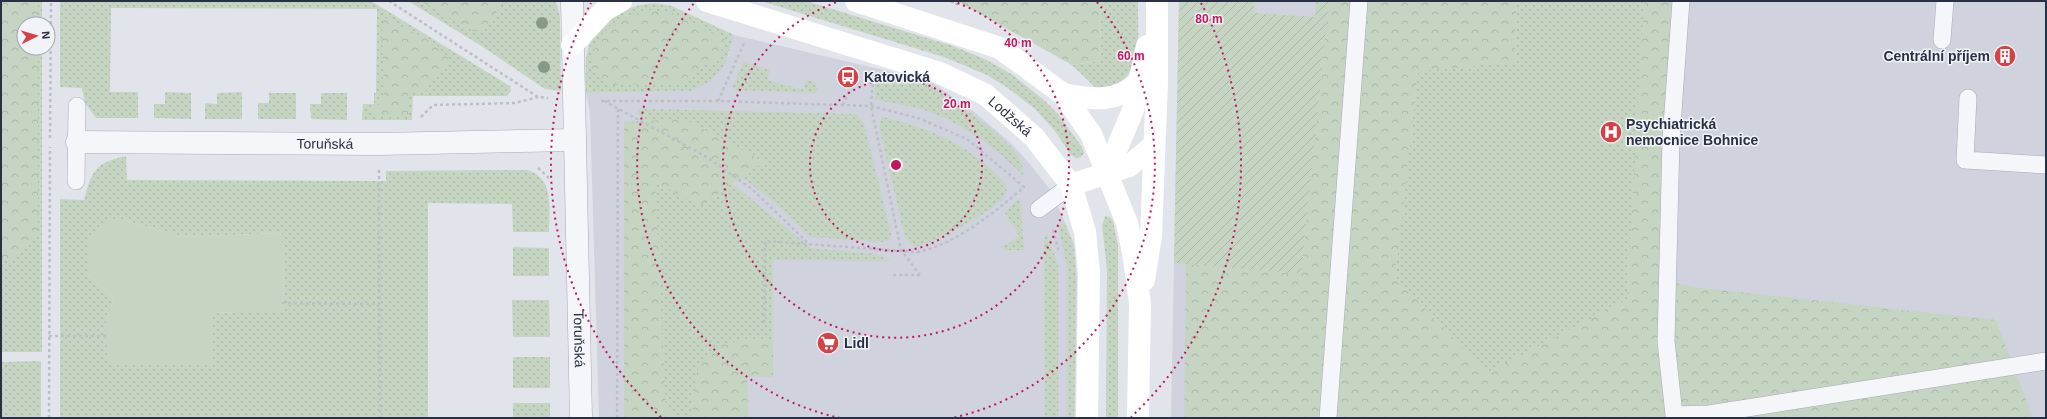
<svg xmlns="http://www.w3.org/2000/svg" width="2047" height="419" viewBox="0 0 2047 419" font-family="Arial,sans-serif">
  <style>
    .built { fill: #d0d3dd }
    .grass { fill: url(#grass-dots); fill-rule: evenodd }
    .forest { fill: url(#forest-crowns) }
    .park { fill: #c5d5c2 }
    .garden { fill: url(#garden-furrows) }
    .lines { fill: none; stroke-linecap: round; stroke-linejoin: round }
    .lane-casing { stroke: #a7aab6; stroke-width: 18 }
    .street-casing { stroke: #a7aab6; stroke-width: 23 }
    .path { stroke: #bcbfc6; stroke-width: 2.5; stroke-dasharray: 3 3; stroke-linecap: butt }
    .lane { stroke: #f5f6f9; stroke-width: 17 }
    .street { stroke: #f5f6f9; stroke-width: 22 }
    .secondary { stroke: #fff; stroke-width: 22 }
    .tree { fill: #859b87 }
    .ring { fill: none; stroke: #c2185b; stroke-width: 2; stroke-dasharray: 2 4 }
    .labels { text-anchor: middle; stroke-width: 3; stroke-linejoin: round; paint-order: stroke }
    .poi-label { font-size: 14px; font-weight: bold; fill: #293044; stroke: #f2f3f8; text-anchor: start }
    .street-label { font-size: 14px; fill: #293044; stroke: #f2f3f8 }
    .centre { fill: #c2185b; stroke: #f2f3f8; stroke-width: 2 }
    .ring-label { font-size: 12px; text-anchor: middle; font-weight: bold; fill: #c2185b; stroke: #f2f3f8; stroke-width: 3; stroke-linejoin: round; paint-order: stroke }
  </style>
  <defs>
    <pattern id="grass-dots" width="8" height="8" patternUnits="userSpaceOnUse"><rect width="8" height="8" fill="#c5d5c2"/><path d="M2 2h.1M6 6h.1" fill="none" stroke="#a9b7a8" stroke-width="1.8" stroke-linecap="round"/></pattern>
    <pattern id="forest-crowns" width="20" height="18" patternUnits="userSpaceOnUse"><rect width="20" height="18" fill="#c5d5c2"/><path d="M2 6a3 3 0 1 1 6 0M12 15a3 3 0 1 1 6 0" fill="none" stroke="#a9b7a8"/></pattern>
    <pattern id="garden-furrows" width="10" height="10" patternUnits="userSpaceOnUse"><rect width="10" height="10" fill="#c5d5c2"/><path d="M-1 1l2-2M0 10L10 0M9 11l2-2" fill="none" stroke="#a9b7a8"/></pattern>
  </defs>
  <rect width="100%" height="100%" fill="#e2e4eb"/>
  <!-- built -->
  <g class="built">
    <polygon points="1179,1 2046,1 2046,418 1171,418"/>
    <polygon points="734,35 930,81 973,111 1010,142 1030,164 1051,191 1074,243 1077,279 1075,418 599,418 590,113 586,93 692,91 729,56"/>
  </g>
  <!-- grass -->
  <g class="grass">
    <polygon points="1,1 42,1 42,24 24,24 24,48 42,48 42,352 1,352"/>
    <polygon points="60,1 371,1 510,86 511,91 507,96 413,96 412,120 362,120 363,104 374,104 374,93 376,93 377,9 111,8 110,92 138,92 138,118 96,118 85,103 82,88 60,87"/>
    <polygon points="408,1 556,1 560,16 561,91 545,89 480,45"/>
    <polygon points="760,1 806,1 953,46 987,60 1013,75 1045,101 1058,114 1082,147 1084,153 1081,157 1076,158 1071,155 1055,131 1035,109 1005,86 987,75 944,57"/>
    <path d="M 1102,1 L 1138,1 C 1137,28 1145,71 1115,85 C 1110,88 1103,88 1097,89 L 1072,65 L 1099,61 Z"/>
    <polygon points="1517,1 1644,1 1627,300 1487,373 1395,277 1418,71 1515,62"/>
    <path d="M 655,3 L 672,6 L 734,35 C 727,65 721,77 692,91 L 586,93 C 586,82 585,70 586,59 C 591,22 621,6 655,3 Z"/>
    <polygon points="743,62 770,70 767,80 804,90 807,80 815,82 818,90 813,93 736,90 733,87"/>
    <path d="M 875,78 L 928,84 L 990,127 L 1011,147 L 1020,159 L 1025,177 C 995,147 962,122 921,109 C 906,105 890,103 875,100 Z"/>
    <polygon points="165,92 191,93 191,119 154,118 154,104 165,104"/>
    <polygon points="242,92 242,119 205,119 205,103 217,104 217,93"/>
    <polygon points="269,93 296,93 296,119 258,119 258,103 269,103"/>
    <polygon points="321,93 347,93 347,120 311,119 310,104 321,104"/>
    <polygon points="640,109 857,114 864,123 891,234 890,240 883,242 810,237 775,203 730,168 667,131 640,117 637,113"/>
    <path d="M 882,117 C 930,127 973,147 1006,184 C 1007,188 1007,192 1005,196 C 997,210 931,245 914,247 L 905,238 L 879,127 Z"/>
    <polygon points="624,122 712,167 811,248 875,254 892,261 773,260 773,377 747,377 748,418 624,418"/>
    <path d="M 126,156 L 127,180 L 386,181 L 386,171 L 527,170 C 555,178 549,209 549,232 L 513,232 L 512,204 L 428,203 L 428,418 L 60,418 L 60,199 L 84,200 C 92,170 95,163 126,156 ZM 125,220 L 181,237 L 282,233 L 283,310 L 213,313 L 105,326 L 114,299 L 87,273 Z"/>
    <polygon points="1020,197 1024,250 1003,250 1003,247 1019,236 1005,213"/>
    <polygon points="1105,216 1110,217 1113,221 1118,245 1118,418 1106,418 1107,270 1102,225"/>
    <polygon points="1062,224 1065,224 1074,246 1076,279 1074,418 1067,418 1067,266 1058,226"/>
    <polygon points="1047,233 1058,266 1058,418 1045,418 1044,243 1045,236"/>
    <polygon points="513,247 549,248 549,276 513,276"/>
    <polygon points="512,300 549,300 550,337 513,337"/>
    <rect x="513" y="357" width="37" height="31"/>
    <polygon points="41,361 41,418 1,418 1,362"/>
    <rect x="513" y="403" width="37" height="15"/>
  </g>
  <!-- forest -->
  <g class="forest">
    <polygon points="1,1 38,1 38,24 24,24 24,48 38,48 38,228 34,240 14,260 1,260"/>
    <polygon points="421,1 505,1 483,30 473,31"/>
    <polygon points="957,1 1102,1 1099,61 1072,65"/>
    <polygon points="1329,1 1517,1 1515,62 1418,71 1395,277 1487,373 1627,300 1644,1 1679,1 1659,280 1701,288 1996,320 2033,418 1184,418 1186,264 1301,274"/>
    <path d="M 652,10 L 672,13 L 723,37 L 725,43 L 716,61 L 704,65 L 681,83 L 610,85 L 591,67 C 594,29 617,16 652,10 Z"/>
    <path d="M 384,17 L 436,44 L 448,58 C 445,70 443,67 436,75 C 425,91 433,91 410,92 L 407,104 L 409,114 L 381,117 L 370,113 L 370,108 L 378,104 L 384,94 L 382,25 Z"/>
    <polygon points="685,119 764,162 700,206 655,182 666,408 674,418 624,418 624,122"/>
    <path d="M 773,341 L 773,377 L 747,377 L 748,418 L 693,418 C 692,383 694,348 736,342 C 747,340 761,341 773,341 Z"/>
  </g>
  <!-- park -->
  <polygon class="park" points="125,220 181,237 282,233 283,311 213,313 212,363 108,363 105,326 114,299 87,273 87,242 103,222"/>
  <!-- garden -->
  <polygon class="garden" points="1179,1 1254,1 1254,13 1315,17 1316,1 1329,1 1301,274 1174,263"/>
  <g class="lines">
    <!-- lane casing -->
    <g class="lane-casing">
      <g id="lane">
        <polyline points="1681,1 1671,139 1666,341 1674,415 1709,414 2046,361"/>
        <polyline points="1942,40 1945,1"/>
        <polyline points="1968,98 1965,160 2046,165"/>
        <polyline points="76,181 77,106"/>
        <polyline points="1039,209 1071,185"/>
        <polyline points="1328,418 1359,1"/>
      </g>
    </g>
    <!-- street casing -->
    <g class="street-casing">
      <g id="street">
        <path id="s1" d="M 572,1 L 581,418"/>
        <path id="s2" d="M 77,142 L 379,144 L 574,140"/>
      </g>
    </g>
    <!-- path -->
    <g class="path">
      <polyline points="389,1 538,97 548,98"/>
      <polyline points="950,1 959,5"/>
      <polyline points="873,78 871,106 901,250 920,275"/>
      <path d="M 601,101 L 718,101 L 871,106 L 918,118 L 967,139 L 1024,187 C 995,212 955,245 917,252 L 765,241 L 764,324"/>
      <polyline points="604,101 705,156 752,189 810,245"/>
      <polyline points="718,101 745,41"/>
      <polyline points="843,105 856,74"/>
      <polyline points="421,117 433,105 515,103 538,97"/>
      <polyline points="50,138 51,1"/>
      <polyline points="538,168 549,178"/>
      <polyline points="379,170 380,418"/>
      <polyline points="1053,230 1059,252"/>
      <polyline points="893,275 920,275"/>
      <polyline points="282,303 380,304"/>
      <polyline points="49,336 106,336"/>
      <polyline points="49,418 50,147"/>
      <polyline points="617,418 618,109"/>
    </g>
    <!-- lane -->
    <use href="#lane" class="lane"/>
    <!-- street -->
    <use href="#street" class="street"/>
    <!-- secondary -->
    <g class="secondary">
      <path id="s3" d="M 707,1 L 940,73 L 986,95 L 1034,137 L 1071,185 L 1085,232 L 1089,272 L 1087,418"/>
      <polyline points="856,1 1000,48 1063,94 1091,134 1127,223 1133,253 1140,303 1138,418"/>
      <polyline points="572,45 605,10 621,1"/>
      <path d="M 1063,94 C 1091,100 1118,103 1140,81"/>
      <polyline points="1107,172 1133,110 1147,46"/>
      <polyline points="1071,185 1129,166 1153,146"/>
      <polyline points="1144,280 1151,236 1157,82 1157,1"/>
    </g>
  </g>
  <!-- trees -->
  <g class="tree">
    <circle cx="542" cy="23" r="6"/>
    <circle cx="544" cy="67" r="6"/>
  </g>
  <!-- distance rings -->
  <g class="ring">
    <circle cx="896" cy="165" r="86"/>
    <path d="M952 1A173 173 0 1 1 840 1"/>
    <path d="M840 418A259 259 0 0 1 695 2M1097 2A259 259 0 0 1 952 418"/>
    <path d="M661 417A345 345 0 0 1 591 3M1201 3A345 345 0 0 1 1131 417"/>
  </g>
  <!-- icons -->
  <defs>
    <g id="building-disc" transform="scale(1.15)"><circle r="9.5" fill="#d44247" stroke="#f2f3f8"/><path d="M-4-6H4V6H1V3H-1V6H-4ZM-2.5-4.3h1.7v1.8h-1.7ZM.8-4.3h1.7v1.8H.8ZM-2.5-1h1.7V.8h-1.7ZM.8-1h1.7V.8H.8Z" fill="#fff"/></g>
    <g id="bus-disc" transform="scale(1.15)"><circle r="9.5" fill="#d44247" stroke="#f2f3f8"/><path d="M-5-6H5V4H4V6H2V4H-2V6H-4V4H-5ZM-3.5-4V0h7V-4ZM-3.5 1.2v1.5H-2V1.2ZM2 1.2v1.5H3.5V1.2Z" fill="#fff"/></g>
    <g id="hospital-disc" transform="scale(1.15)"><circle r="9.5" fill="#d44247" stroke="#f2f3f8"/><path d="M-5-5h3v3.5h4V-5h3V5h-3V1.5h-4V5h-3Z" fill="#fff"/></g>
    <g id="supermarket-disc" transform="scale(1.15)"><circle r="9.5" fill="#d44247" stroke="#f2f3f8"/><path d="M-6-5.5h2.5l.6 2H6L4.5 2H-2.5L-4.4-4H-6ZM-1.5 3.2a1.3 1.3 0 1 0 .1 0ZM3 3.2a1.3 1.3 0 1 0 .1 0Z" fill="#fff"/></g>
  </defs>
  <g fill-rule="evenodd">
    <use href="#building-disc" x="2005" y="56"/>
    <use href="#bus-disc" x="848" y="77"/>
    <use href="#hospital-disc" x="1611" y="132"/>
    <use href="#supermarket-disc" x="828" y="343"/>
  </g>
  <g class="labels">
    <!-- poi labels -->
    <g class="poi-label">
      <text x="1990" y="61" text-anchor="end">Centrální příjem</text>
      <text x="864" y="82">Katovická</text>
      <text x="1626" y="129">Psychiatrická<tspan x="1626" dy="16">nemocnice Bohnice</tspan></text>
      <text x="844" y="348">Lidl</text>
    </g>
    <!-- street labels -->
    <g class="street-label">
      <text dy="5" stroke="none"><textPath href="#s3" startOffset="327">Lodžská</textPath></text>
      <text dy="5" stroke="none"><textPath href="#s2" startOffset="248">Toruňská</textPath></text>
      <text dy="5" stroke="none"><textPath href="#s1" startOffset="338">Toruňská</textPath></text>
    </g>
  </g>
  <circle cx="896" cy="165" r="6" class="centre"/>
  <g class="ring-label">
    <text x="1209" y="23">80 m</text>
    <text x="1018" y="47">40 m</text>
    <text x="1131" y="60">60 m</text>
    <text x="957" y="108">20 m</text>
  </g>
  <!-- border -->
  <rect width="2047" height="419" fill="none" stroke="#293044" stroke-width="4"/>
  <!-- north arrow -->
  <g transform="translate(36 36) rotate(85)"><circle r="19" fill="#f2f3f8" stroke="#a2a5b0"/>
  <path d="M0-3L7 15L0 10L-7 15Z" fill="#d44247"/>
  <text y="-6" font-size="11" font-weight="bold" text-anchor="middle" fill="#293044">N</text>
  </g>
</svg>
